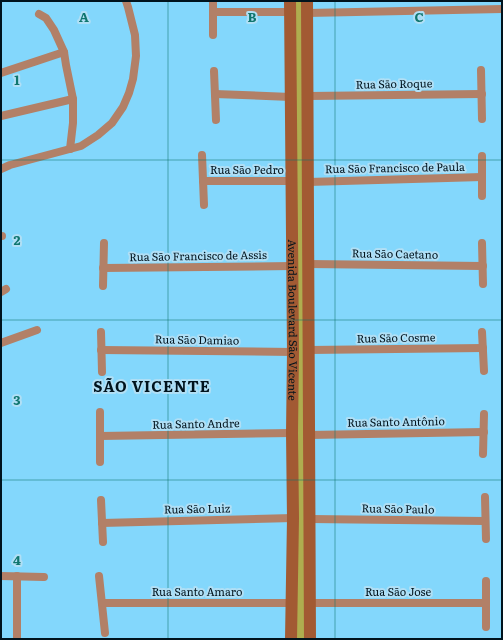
<svg xmlns="http://www.w3.org/2000/svg" width="503" height="640" viewBox="0 0 503 640" font-family="Literata,serif">
  <style>
    .green { fill: #afad4f }
    .lines { fill: none; stroke-linecap: round; stroke-linejoin: round }
    .street { stroke: #b28067; stroke-width: 8 }
    .secondary { stroke: #a25a33; stroke-width: 12 }
    .grid { fill: none; stroke: #0f766e; stroke-width: 1; stroke-opacity: 0.55 }
    .labels { text-anchor: middle; stroke-width: 4; stroke-linejoin: round; paint-order: stroke }
    .street-label { font-size: 11px; fill: #00131d; stroke: #b0dff5 }
    .district-label { font-size: 15px; font-weight: bold; letter-spacing: 1px; fill: #00131d; stroke: #b0dff5 }
    .grid-label { font-size: 13px; text-anchor: middle; font-weight: bold; fill: #0f766e; stroke: #b0dff5; stroke-width: 4; stroke-linejoin: round; paint-order: stroke }
  </style>
  <rect width="100%" height="100%" fill="#83d7fc"/>
  <!-- green -->
  <polygon class="green" points="292,1 303,1 309,639 294,639"/>
  <g class="lines">
    <!-- street -->
    <g class="street">
      <polyline points="213,1 213,35"/>
      <polyline points="213,12 291,12"/>
      <polyline points="307,13 502,9"/>
      <polyline points="39,14 46,18 54,30 64,52"/>
      <polyline points="481,70 482,119"/>
      <polyline points="214,71 216,120"/>
      <polyline points="1,73 64,52 66,65 73,99 73,123 70,149"/>
      <polyline points="215,94 291,97"/>
      <polyline points="308,96 482,94"/>
      <polyline points="1,116 73,99"/>
      <polyline points="202,155 204,205"/>
      <polyline points="1,169 10,165 81,146 98,135 112,123 123,107 129,93 133,79 136,56 135,35 128,7 126,1"/>
      <polyline points="203,181 292,181"/>
      <polyline points="308,182 482,177"/>
      <polyline points="482,196 482,156"/>
      <polyline points="1,236 2,236"/>
      <polyline points="482,243 483,284"/>
      <polyline points="308,264 483,266"/>
      <polyline points="103,268 292,266"/>
      <polyline points="103,286 104,243"/>
      <polyline points="1,292 6,289"/>
      <polyline points="101,332 102,372"/>
      <polyline points="482,332 484,371"/>
      <polyline points="1,343 37,330"/>
      <polyline points="101,350 293,352"/>
      <polyline points="309,350 483,348"/>
      <polyline points="309,435 484,432"/>
      <polyline points="100,436 292,433"/>
      <polyline points="483,454 484,414"/>
      <polyline points="100,462 100,412"/>
      <polyline points="485,497 486,539"/>
      <polyline points="101,500 103,542"/>
      <polyline points="310,519 485,521"/>
      <polyline points="102,523 293,518"/>
      <polyline points="1,576 44,577"/>
      <polyline points="17,576 17,639"/>
      <polyline points="99,576 105,633"/>
      <polyline points="486,581 486,627"/>
      <polyline points="102,603 292,603"/>
      <polyline points="310,603 486,603"/>
    </g>
    <!-- secondary -->
    <g class="secondary">
      <path id="s1" d="M 290,1 L 293,352 L 292,433 L 293,518 L 291,639"/>
      <polyline points="307,1 310,639"/>
    </g>
  </g>
  <!-- grid -->
  <path class="grid" d="M 168,1 L 168,639M 335,1 L 335,639M 1,160 L 502,160M 1,320 L 502,320M 1,480 L 502,480"/>
  <g class="labels">
    <!-- street labels -->
    <g class="street-label">
      <text transform="translate(394 84) rotate(-1)" y="4">Rua Sāo Roque</text>
      <text transform="translate(395 168) rotate(-1)" y="4">Rua Sāo Francisco de Paula</text>
      <text x="247" y="174">Rua Sāo Pedro</text>
      <text transform="translate(395 254) rotate(1)" y="4">Rua Sāo Caetano</text>
      <text transform="translate(198 256) rotate(-1)" y="4">Rua Sāo Francisco de Assis</text>
      <text dy="4" stroke="none"><textPath href="#s1" startOffset="319">Avenida Boulevard São Vicente</textPath></text>
      <text transform="translate(396 338) rotate(-1)" y="4">Rua Sāo Cosme</text>
      <text transform="translate(197 340) rotate(1)" y="4">Rua Sāo Damiao</text>
      <text transform="translate(396 422) rotate(-1)" y="4">Rua Santo Antônio</text>
      <text transform="translate(196 424) rotate(-1)" y="4">Rua Santo Andre</text>
      <text transform="translate(197 509) rotate(-1)" y="4">Rua Sāo Luiz</text>
      <text transform="translate(398 509) rotate(1)" y="4">Rua Sāo Paulo</text>
      <text x="197" y="596">Rua Santo Amaro</text>
      <text x="398" y="596">Rua Sāo Jose</text>
    </g>
    <!-- district labels -->
    <g class="district-label">
      <text x="152" y="392">SÃO VICENTE</text>
    </g>
  </g>
  <g class="grid-label">
    <text x="84" y="22">A</text>
    <text x="252" y="22">B</text>
    <text x="419" y="22">C</text>
    <text x="17" y="85">1</text>
    <text x="17" y="245">2</text>
    <text x="17" y="405">3</text>
    <text x="17" y="565">4</text>
  </g>
  <!-- border -->
  <rect width="503" height="640" fill="none" stroke="#00131d" stroke-width="4"/>
</svg>
